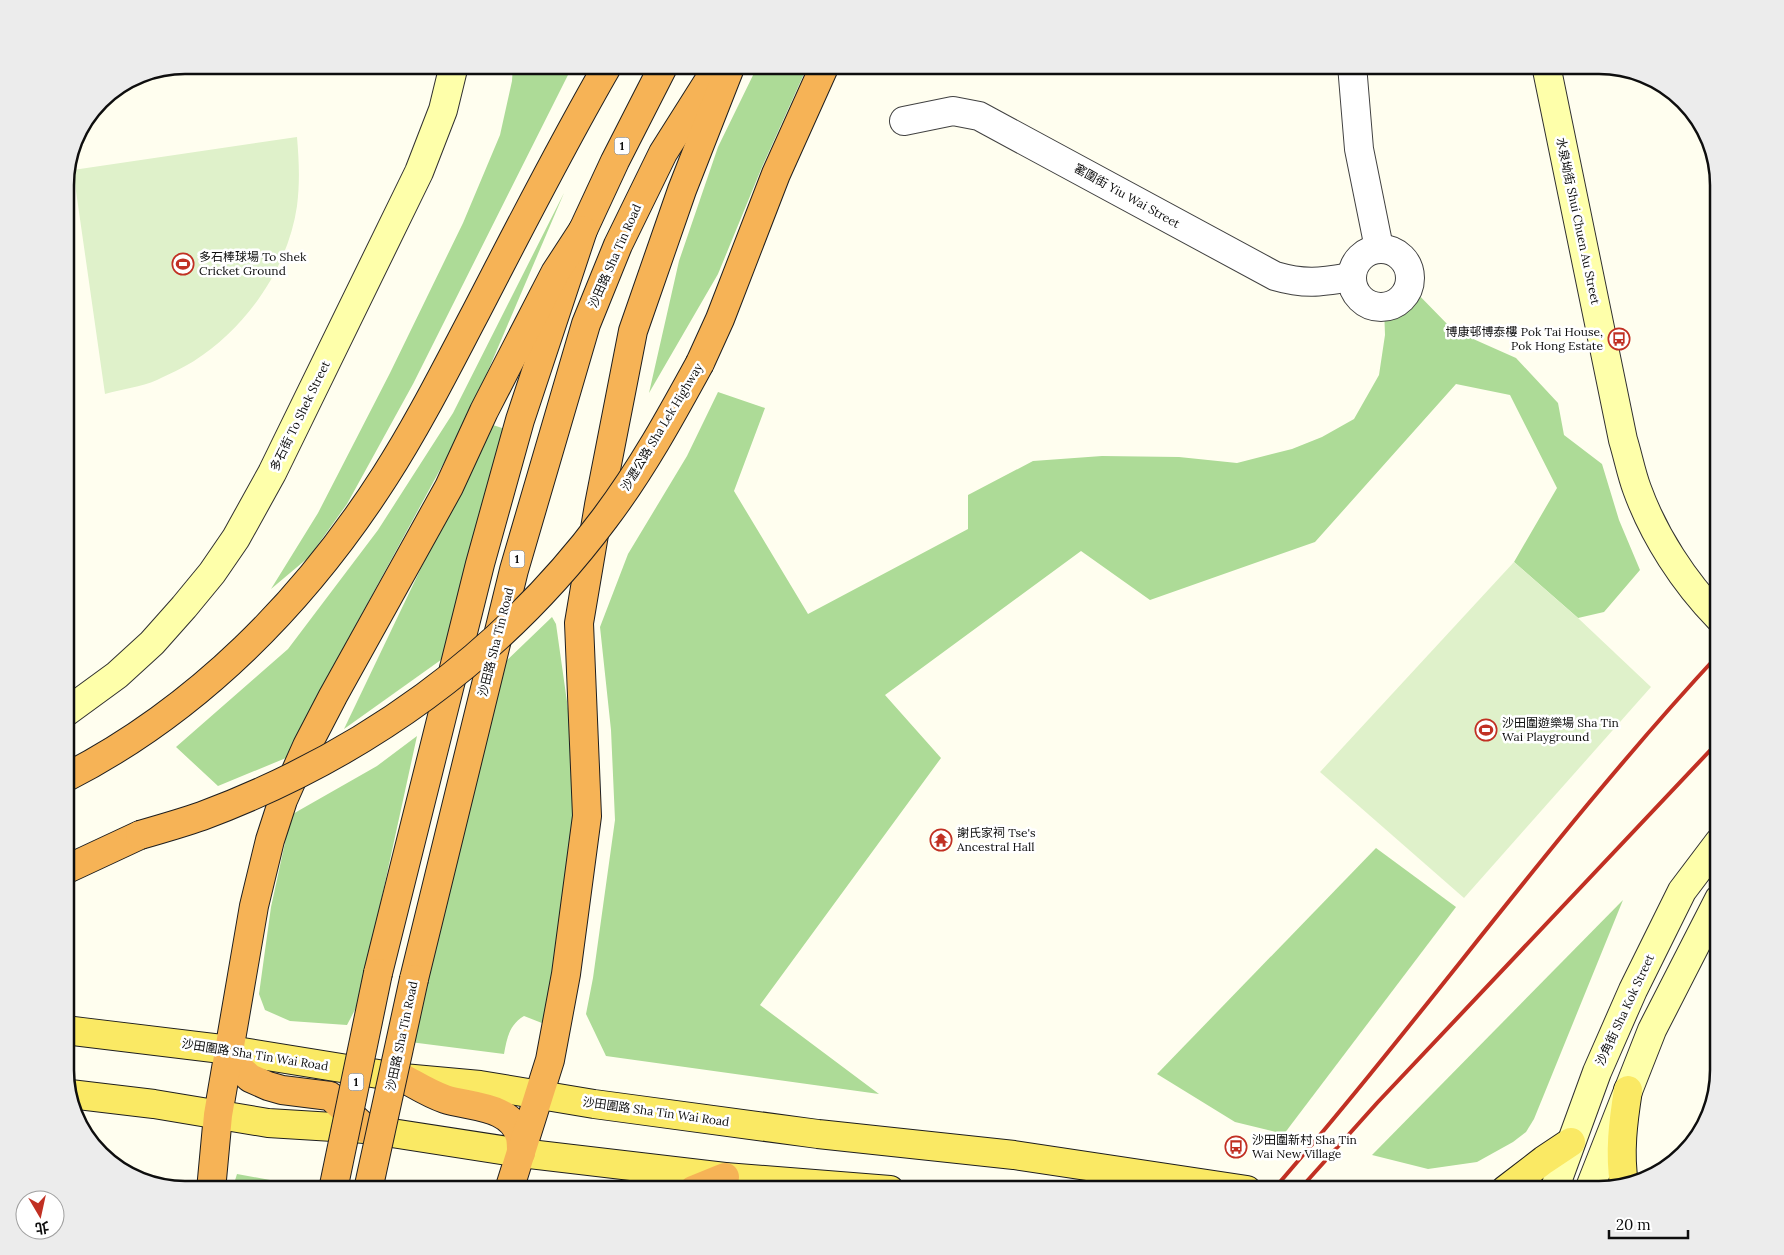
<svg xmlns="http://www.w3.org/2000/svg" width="1784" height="1255" viewBox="0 0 1784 1255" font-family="Lora,'Noto Sans TC',serif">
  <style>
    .forest { fill: #addb97 }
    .pitch { fill: #dff1ca }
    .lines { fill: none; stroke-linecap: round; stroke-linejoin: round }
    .street-casing { stroke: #414141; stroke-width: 30 }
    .secondary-casing { stroke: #303030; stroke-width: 30 }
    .primary-casing { stroke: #1f1f1f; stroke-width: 30 }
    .highway-casing { stroke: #1f1f1f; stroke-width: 30 }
    .street { stroke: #fff; stroke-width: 28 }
    .secondary { stroke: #feffaa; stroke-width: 28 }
    .primary { stroke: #fae964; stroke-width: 28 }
    .highway { stroke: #f6b356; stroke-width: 28 }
    .rail { stroke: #c13023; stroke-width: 4 }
    .highway-bridge-casing { stroke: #1f1f1f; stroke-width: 30; stroke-linecap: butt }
    .highway-bridge { stroke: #f6b356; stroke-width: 28 }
    .labels { text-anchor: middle; stroke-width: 5; stroke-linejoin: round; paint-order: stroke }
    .shield { fill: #fff; stroke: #565656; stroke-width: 1 }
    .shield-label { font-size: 11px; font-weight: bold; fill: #0e0e0e }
    .street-label { font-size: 12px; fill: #0e0e0e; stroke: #fff }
    .poi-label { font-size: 12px; fill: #0e0e0e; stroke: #fff; text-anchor: start }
    .rim { fill: none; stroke: #0e0e0e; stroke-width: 2.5 }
  </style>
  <rect width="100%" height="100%" fill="#fffeef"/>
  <!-- forest -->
  <g class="forest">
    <polygon points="513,65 573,65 413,384 347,504 309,557 271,589 318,513 390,373 463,223 500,135 512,81"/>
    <polygon points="758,65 808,65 762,167 718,274 649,393 679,261 718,147"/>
    <polygon points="564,193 467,420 334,665 286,758 218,786 176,747 288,649 378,530 453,413"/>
    <path d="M 1409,285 L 1453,330 L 1516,358 L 1558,403 L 1564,435 L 1602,464 L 1619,520 L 1640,570 L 1604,612 L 1578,618 L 1514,562 L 1557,488 L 1510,395 L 1456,384 L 1315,542 L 1150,600 L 1081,551 L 885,695 L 941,758 L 760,1005 L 879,1094 L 606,1056 L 586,1014 L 593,978 L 615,820 L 611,730 L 600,627 L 628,554 L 687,456 L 718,392 L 765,408 L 734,491 L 808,614 L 968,529 L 968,495 L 1033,461 L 1102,456 L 1179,457 L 1237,463 L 1292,449 L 1322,437 L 1354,419 L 1379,375 L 1385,335 L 1384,307 C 1397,303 1404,297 1409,285 Z"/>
    <polygon points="490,424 505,429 445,657 344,729"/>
    <path d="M 552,617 L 556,624 L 570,723 L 575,819 L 547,1025 L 524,1016 C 509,1025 507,1038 504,1054 L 410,1042 L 503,664 Z"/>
    <polygon points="417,736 359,1002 347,1025 290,1021 265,1010 259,994 271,907 291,815 377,766"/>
    <polygon points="1376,848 1456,907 1284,1134 1235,1122 1157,1074"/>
    <polygon points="1623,900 1534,1119 1526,1132 1513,1142 1477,1162 1428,1169 1372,1155"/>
    <polygon points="237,1174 308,1187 307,1190 232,1190"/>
  </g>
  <!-- pitch -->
  <g class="pitch">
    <path d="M 297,137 C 299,160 300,183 297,206 C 288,268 247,327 194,361 C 183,368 169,374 157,380 C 141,387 122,389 105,394 L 73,170 Z"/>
    <polygon points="1514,562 1578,618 1651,687 1464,898 1320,772"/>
  </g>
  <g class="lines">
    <!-- street casing -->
    <g class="street-casing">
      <g id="street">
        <polyline points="1352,65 1359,149 1379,248"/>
        <path d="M 904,121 L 953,111 L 979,116 L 1275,276 C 1306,285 1321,282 1351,277"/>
        <circle cx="1381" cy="278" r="29"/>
      </g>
    </g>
    <!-- secondary casing -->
    <g class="secondary-casing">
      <g id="secondary">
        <path d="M 1546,65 L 1623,440 C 1628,456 1631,473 1637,489 C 1654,536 1684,582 1719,618"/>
        <polyline points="65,713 117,675 152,643 184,607 212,573 236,538 272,473 419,172 443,110 454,65"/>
        <polyline points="1554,1190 1597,1072 1633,990 1682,891 1719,842"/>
        <polyline points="1589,1190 1652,1030 1719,899"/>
      </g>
    </g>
    <!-- primary casing -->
    <g class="primary-casing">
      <g id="primary">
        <polyline points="65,1030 230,1050 403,1078 480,1085 594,1104 818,1134 1014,1155 1247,1190"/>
        <polyline points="70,1094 154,1104 268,1123 366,1129 521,1153 725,1177 890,1190"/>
        <path d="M 1624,1184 C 1619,1152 1623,1122 1628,1090"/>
        <polyline points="1505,1190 1544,1160 1571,1142"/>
      </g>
    </g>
    <!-- highway casing -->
    <g class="highway-casing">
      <g id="highway">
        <polyline points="700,363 720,319 776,174 825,65"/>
        <path d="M 65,778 C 198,710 305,601 385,476 C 419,423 447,367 476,312 C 519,229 561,146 608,65"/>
        <polyline points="65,870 140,835"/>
        <polyline points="378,973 480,564 520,420 583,230 615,161 664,65"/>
        <polyline points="414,979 514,570 586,324 618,245 663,153 718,66"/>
        <polyline points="230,1050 239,1068 250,1078 268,1086 282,1090 330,1096 366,1129"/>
        <path d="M 403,1078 C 416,1085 430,1094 445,1099 C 469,1107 512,1105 520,1137 C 521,1142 521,1148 521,1153"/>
        <polyline points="211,1190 218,1115 254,906 270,840 283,800 307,746 333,696 449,487 484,411 555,273 583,230"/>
        <polyline points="509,1190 550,1060 566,974 587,816 579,623 599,505 633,331 682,190 731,65"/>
        <polyline points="693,1190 725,1177"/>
      </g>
    </g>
    <!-- street -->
    <use href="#street" class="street"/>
    <!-- secondary -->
    <use href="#secondary" class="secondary"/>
    <!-- primary -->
    <use href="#primary" class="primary"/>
    <!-- highway -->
    <use href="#highway" class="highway"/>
    <!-- rail -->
    <g class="rail">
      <path d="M 1273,1190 C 1426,1014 1560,825 1719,654"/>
      <polyline points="1299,1190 1377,1103 1719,741"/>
    </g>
    <!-- highway-bridge casing -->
    <g class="highway-bridge-casing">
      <g id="highway-bridge">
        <path d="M 140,835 C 161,829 182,823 202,816 C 363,756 502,656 605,518 C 642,469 671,416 700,363"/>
        <polyline points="333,1190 378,973"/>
        <polyline points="368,1190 414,979"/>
      </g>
    </g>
    <!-- highway-bridge -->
    <use href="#highway-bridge" class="highway-bridge"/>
  </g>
  <!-- icons -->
  <defs>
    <g id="stadium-ring" transform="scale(1.125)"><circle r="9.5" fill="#fff" stroke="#c13023" stroke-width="1.5"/><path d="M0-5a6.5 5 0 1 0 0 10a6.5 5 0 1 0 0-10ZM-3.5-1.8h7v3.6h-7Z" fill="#c13023"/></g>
    <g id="bus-ring" transform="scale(1.125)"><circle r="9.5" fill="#fff" stroke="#c13023" stroke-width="1.5"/><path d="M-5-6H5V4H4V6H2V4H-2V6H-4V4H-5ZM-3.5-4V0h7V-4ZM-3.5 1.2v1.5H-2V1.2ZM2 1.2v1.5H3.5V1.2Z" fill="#c13023"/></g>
    <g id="temple-ring" transform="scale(1.125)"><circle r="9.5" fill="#fff" stroke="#c13023" stroke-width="1.5"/><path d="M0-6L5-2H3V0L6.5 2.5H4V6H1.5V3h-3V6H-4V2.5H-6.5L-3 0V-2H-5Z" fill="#c13023"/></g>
  </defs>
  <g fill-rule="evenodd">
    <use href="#stadium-ring" x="183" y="264"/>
    <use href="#bus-ring" x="1619" y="339"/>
    <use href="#stadium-ring" x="1486" y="730"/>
    <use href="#temple-ring" x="941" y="840"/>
    <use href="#bus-ring" x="1236" y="1147"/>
  </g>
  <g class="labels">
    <!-- shield labels -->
    <g class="shield">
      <rect x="614.5" y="137.5" width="15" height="17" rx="4"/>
      <rect x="509.5" y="550.5" width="15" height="17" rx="4"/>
      <rect x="348.5" y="1073.5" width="15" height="17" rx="4"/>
    </g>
    <g class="shield-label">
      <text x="622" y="150">1</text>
      <text x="517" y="563">1</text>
      <text x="356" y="1086">1</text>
    </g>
    <!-- street labels -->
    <g class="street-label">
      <text transform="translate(1127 196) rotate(29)" y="4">窰圍街 Yiu Wai Street</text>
      <text transform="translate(1578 221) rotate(78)" y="4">水泉坳街 Shui Chuen Au Street</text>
      <text transform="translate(615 256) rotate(-66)" y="4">沙田路 Sha Tin Road</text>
      <text transform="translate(300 416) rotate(-64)" y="4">多石街 To Shek Street</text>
      <text transform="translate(662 427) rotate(-59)" y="4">沙瀝公路 Sha Lek Highway</text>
      <text transform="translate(496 642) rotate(-76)" y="4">沙田路 Sha Tin Road</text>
      <text transform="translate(1625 1010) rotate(-65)" y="4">沙角街 Sha Kok Street</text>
      <text transform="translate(402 1036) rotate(-78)" y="4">沙田路 Sha Tin Road</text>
      <text transform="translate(255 1055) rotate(9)" y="4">沙田圍路 Sha Tin Wai Road</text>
      <text transform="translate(656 1112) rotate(8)" y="4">沙田圍路 Sha Tin Wai Road</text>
    </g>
    <!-- poi labels -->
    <g class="poi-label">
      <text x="199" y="261">多石棒球場 To Shek<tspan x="199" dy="14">Cricket Ground</tspan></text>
      <text x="1603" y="336" text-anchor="end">博康邨博泰樓 Pok Tai House,<tspan x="1603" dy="14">Pok Hong Estate</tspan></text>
      <text x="1502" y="727">沙田圍遊樂場 Sha Tin<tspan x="1502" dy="14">Wai Playground</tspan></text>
      <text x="957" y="837">謝氏家祠 Tse's<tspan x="957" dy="14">Ancestral Hall</tspan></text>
      <text x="1252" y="1144">沙田圍新村 Sha Tin<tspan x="1252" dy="14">Wai New Village</tspan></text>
    </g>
  </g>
  <!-- crop -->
  <path d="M0 0H1784V1255H0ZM185 74H1599A111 111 0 0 1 1710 185V1070A111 111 0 0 1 1599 1181H185A111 111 0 0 1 74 1070V185A111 111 0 0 1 185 74Z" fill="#ececec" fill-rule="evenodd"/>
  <path class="rim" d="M185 74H1599A111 111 0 0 1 1710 185V1070A111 111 0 0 1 1599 1181H185A111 111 0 0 1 74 1070V185A111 111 0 0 1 185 74Z"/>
  <!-- north arrow -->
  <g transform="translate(40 1215) rotate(171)"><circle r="24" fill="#ffffff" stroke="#9f9f9f"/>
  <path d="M0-4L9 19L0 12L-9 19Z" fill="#c13023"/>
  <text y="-8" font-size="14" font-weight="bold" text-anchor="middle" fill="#0e0e0e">北</text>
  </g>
  <!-- scale -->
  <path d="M1609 1230v8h79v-8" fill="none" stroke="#0e0e0e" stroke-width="2.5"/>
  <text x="1616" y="1230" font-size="15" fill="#0e0e0e" stroke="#ffffff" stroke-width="4" paint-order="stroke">20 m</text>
</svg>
